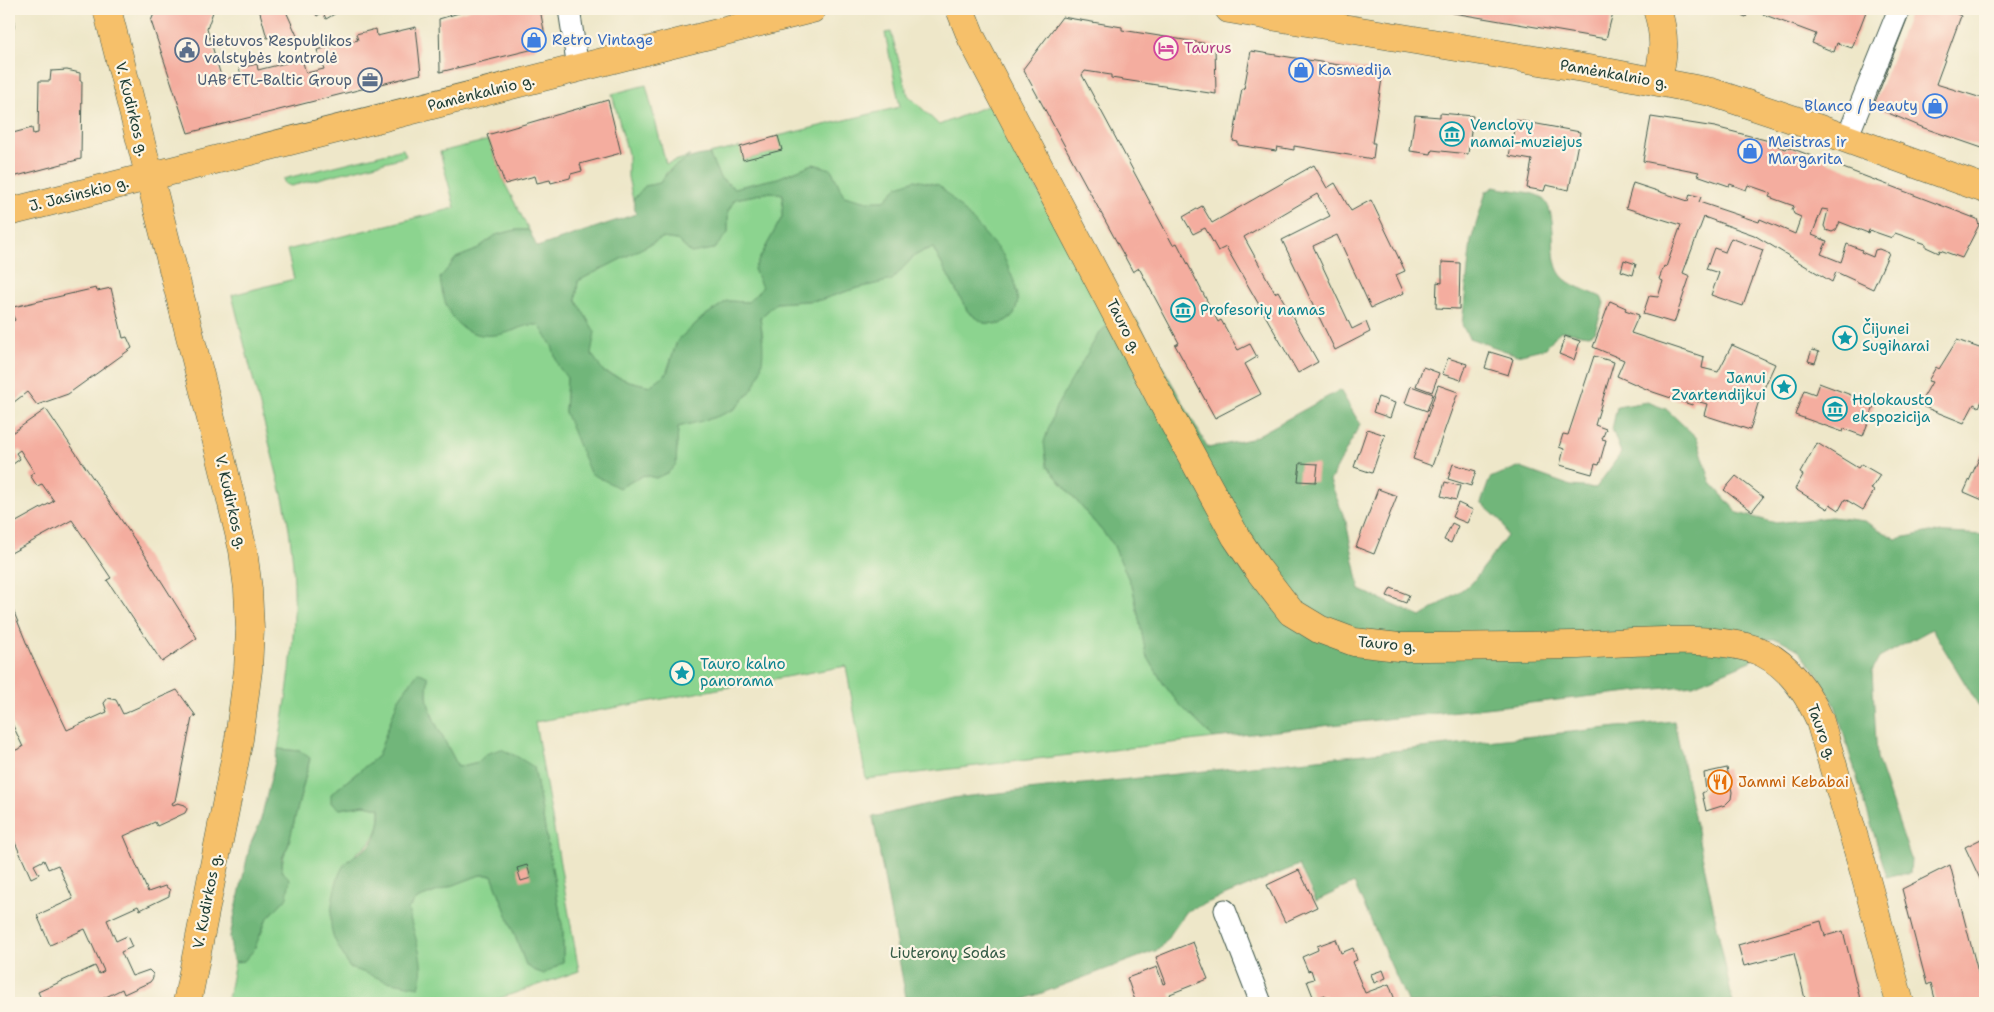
<svg xmlns="http://www.w3.org/2000/svg" width="1994" height="1012" viewBox="0 0 1994 1012" font-family="'Shantell Sans',sans-serif">
  <style>
    .green { fill: #8cd48f; stroke: #568862; fill-rule: evenodd }
    .forest { fill: #71b67a; stroke: #487a57; fill-rule: evenodd }
    .building { fill: #f4ad9f }
    .lines { fill: none; stroke-linecap: round; stroke-linejoin: round }
    .minor-casing { stroke: #3e564a; stroke-width: 23 }
    .major-casing { stroke: #3e564a; stroke-width: 29 }
    .minor { stroke: #fff; stroke-width: 21 }
    .major { stroke: #f6c06b; stroke-width: 28 }
    .labels { text-anchor: middle; stroke-width: 4.5; stroke-linejoin: round; paint-order: stroke }
    .shop-label { font-size: 15px; fill: #366cbe; stroke: #fcf5e5; text-anchor: start }
    .service-label { font-size: 15px; fill: #4e5e75; stroke: #fcf5e5; text-anchor: start }
    .hotel-label { font-size: 15px; fill: #b23c85; stroke: #fcf5e5; text-anchor: start }
    .street-label { font-size: 15px; fill: #1f3d34; stroke: #fcf5e5 }
    .culture-label { font-size: 15px; fill: #0d838f; stroke: #fcf5e5; text-anchor: start }
    .food-label { font-size: 15px; fill: #c56008; stroke: #fcf5e5; text-anchor: start }
    .park-label { font-size: 15px; fill: #355b46; stroke: #fcf5e5 }
  </style>
  <rect width="100%" height="100%" fill="#fcf5e5"/>
  <filter id="ink" filterUnits="userSpaceOnUse"><feTurbulence type="fractalNoise" baseFrequency=".02" numOctaves="2"/><feDisplacementMap in="SourceGraphic" scale="10" xChannelSelector="R" yChannelSelector="G"/><feConvolveMatrix kernelMatrix="1 2 1 2 8 2 1 2 1" color-interpolation-filters="sRGB"/></filter>
  <filter id="wash" filterUnits="userSpaceOnUse"><feTurbulence type="fractalNoise" baseFrequency=".0096" numOctaves="4" result="noise"/><feDisplacementMap in="SourceGraphic" scale="20" xChannelSelector="R" yChannelSelector="G"/><feGaussianBlur stdDeviation="1.12" result="paint"/><feColorMatrix in="noise" values="0 0 0 0 0 0 0 0 0 0 0 0 0 0 0 0 0 1.4 0 .05"/><feComposite in="paint" operator="in"/></filter>
  <g filter="url(#wash)">
    <rect width="100%" height="100%" fill="#eee7c9"/>
    <!-- green -->
    <g class="green">
      <path d="M 891,32 L 908,95 L 939,125 L 992,104 L 1109,324 L 1047,466 L 1113,544 L 1133,589 L 1146,654 L 1163,683 L 1178,703 L 1214,738 L 866,779 L 846,666 L 535,722 L 579,971 L 486,1003 L 227,1003 L 235,962 L 244,961 L 261,934 L 266,920 L 287,897 C 283,877 278,865 288,846 L 310,759 L 300,751 L 278,749 C 293,663 302,593 285,506 L 232,295 L 294,279 L 287,250 L 455,208 L 440,152 L 489,140 L 505,184 L 529,230 L 516,230 L 496,235 L 474,251 L 456,258 L 513,331 L 526,324 L 539,325 L 586,317 L 576,300 L 578,281 L 662,238 L 677,240 L 691,253 L 728,233 L 728,211 L 735,199 L 771,192 L 783,194 L 782,217 L 754,269 L 763,288 L 748,302 L 727,301 L 703,317 L 677,341 L 666,374 L 650,386 L 629,381 L 604,372 L 567,378 L 565,412 L 619,488 L 644,475 L 656,478 L 676,464 L 678,427 L 714,417 L 735,409 L 763,339 L 760,318 L 776,303 L 820,300 L 854,289 L 892,280 L 913,257 L 925,250 L 933,248 L 968,312 L 984,323 L 1001,324 L 1014,315 L 898,186 L 884,201 L 864,202 L 844,196 L 831,169 L 813,164 L 778,178 L 734,188 L 720,178 L 709,154 L 740,147 L 744,160 L 781,150 L 778,136 L 900,107 L 885,33 ZM 418,673 L 428,677 C 428,683 427,688 427,693 C 427,715 449,746 458,767 L 478,762 L 486,754 L 534,767 L 563,930 L 563,962 L 526,965 L 492,875 L 480,875 L 417,899 L 408,909 L 412,927 L 349,967 L 345,957 L 356,853 C 376,842 380,830 380,808 L 364,805 L 340,809 L 331,794 L 378,756 L 398,700 Z"/>
      <polygon points="646,85 666,164 690,156 667,172 660,183 645,186 633,200 628,177 628,154 612,94"/>
      <polygon points="403,149 406,156 404,157 291,186 285,184 283,179"/>
    </g>
    <!-- forest -->
    <g class="forest">
      <path d="M 709,154 L 720,178 L 734,188 L 778,178 L 813,164 L 831,169 L 844,196 L 864,201 L 884,201 L 898,186 L 915,180 L 939,185 L 978,226 L 1003,255 L 1014,281 L 1018,301 L 1014,315 L 1001,324 L 984,323 L 968,312 L 933,248 L 925,250 L 913,257 L 892,280 L 854,289 L 820,300 L 776,303 L 760,318 C 764,347 767,376 745,398 C 741,402 738,407 734,409 C 717,419 696,422 678,427 L 676,464 L 669,472 L 656,478 L 644,475 L 619,488 L 590,473 L 565,412 L 567,378 L 558,366 L 552,346 L 539,325 C 521,324 517,331 502,334 C 460,342 444,314 440,278 L 456,258 L 474,251 L 496,235 L 516,230 L 529,230 L 537,247 L 636,214 L 633,200 L 645,186 L 660,183 C 673,163 687,157 709,154 ZM 771,192 L 783,194 L 782,217 L 754,269 L 762,288 L 748,302 L 727,301 L 703,317 L 677,341 L 667,373 L 650,386 L 629,381 L 604,372 L 591,353 L 595,332 L 576,300 L 578,281 L 662,238 L 677,240 L 691,253 L 714,249 L 728,233 L 728,211 L 735,199 Z"/>
      <path d="M 1494,187 C 1506,190 1528,191 1539,196 C 1562,209 1546,256 1561,275 C 1569,286 1589,291 1601,297 L 1604,303 L 1595,331 L 1589,335 L 1561,331 L 1556,335 L 1546,348 L 1517,355 L 1469,338 L 1462,325 L 1471,241 L 1486,192 Z"/>
      <polygon points="1136,319 1208,448 1251,439 1340,390 1360,424 1330,481 1346,522 1360,590 1421,617 1472,583 1507,536 1502,522 1481,503 1490,478 1518,467 1571,486 1596,488 1621,453 1612,429 1617,407 1647,402 1666,409 1697,438 1711,483 1738,513 1776,523 1831,517 1864,521 1896,539 1930,532 1985,535 1985,716 1932,629 1879,658 1872,671 1877,759 1911,859 1910,874 1897,874 1887,877 1835,705 1815,670 1799,650 1779,639 1763,639 1751,661 1693,685 1214,738 1178,703 1163,683 1146,654 1133,589 1113,544 1047,466 1044,442 1056,407 1099,333 1109,324"/>
      <path d="M 418,672 L 428,677 C 428,682 427,688 427,693 C 427,715 449,746 458,767 L 478,762 L 486,754 L 501,749 L 516,756 L 534,767 L 563,930 L 563,962 L 544,974 L 533,970 L 526,965 L 492,875 L 480,875 L 417,899 L 408,909 C 413,934 427,962 419,987 L 386,981 L 349,967 C 344,955 335,944 332,932 C 328,917 335,877 344,865 C 352,856 360,853 368,847 C 379,838 381,820 380,808 L 364,805 L 340,809 L 331,803 L 331,794 L 378,756 L 398,700 Z"/>
      <polygon points="1674,721 1733,1003 1408,1003 1354,883 1316,901 1299,865 1187,911 1160,949 1015,1003 907,1003 873,817 952,798"/>
      <polygon points="278,749 300,751 310,758 288,846 282,858 282,871 290,879 287,897 266,920 254,950 244,961 235,962 232,956 230,936 250,845 260,823"/>
    </g>
    <g id="blocks">
      <!-- building -->
      <g class="building">
        <rect x="9" y="9" width="5" height="19"/>
        <polygon points="156,9 214,9 207,29 221,76 217,77 218,81 241,75 239,68 257,64 258,70 302,59 306,73 324,69 317,50 358,40 356,34 376,29 377,36 416,27 421,74 188,133 151,21"/>
        <polygon points="259,9 285,9 298,38 274,45 271,37 267,38"/>
        <polygon points="312,9 343,9 326,19 323,12 317,16"/>
        <polygon points="396,9 417,9 417,13 397,13"/>
        <polygon points="472,9 540,9 545,36 534,49 440,72 439,19"/>
        <polygon points="624,9 640,9 640,10 625,13"/>
        <polygon points="1430,9 1614,9 1606,39"/>
        <polygon points="1725,9 1867,9 1852,48 1837,43 1834,52 1812,43 1816,34 1749,9 1746,17"/>
        <polygon points="1911,9 1957,9 1955,13 1961,16 1936,84 1985,99 1985,149 1924,128 1881,110 1875,102"/>
        <polygon points="1062,17 1122,27 1122,30 1215,45 1216,94 1111,78 1111,75 1085,71 1082,75 1173,245 1177,243 1218,322 1221,320 1238,350 1250,344 1257,357 1245,364 1261,394 1215,418 1175,345 1179,343 1139,268 1133,272 1023,69"/>
        <polygon points="1251,51 1383,72 1372,143 1375,143 1373,159 1294,146 1294,150 1277,147 1276,151 1238,145 1238,142 1233,141 1242,88 1244,89"/>
        <polygon points="67,70 80,73 80,81 82,81 81,159 9,178 9,134 32,128 33,134 38,133 39,81 50,81 51,71"/>
        <polygon points="608,100 621,153 580,164 582,171 571,174 570,178 551,183 550,180 537,183 535,176 505,184 487,135"/>
        <polygon points="1440,113 1473,116 1468,154 1432,150 1431,154 1410,151 1415,115 1440,117"/>
        <polygon points="1651,117 1715,127 1777,143 1776,145 1780,147 1786,149 1788,147 1977,219 1979,225 1962,258 1940,250 1939,253 1926,247 1926,244 1895,233 1892,238 1869,230 1868,233 1840,222 1836,230 1832,232 1826,230 1824,226 1828,210 1822,209 1812,235 1827,241 1821,254 1841,262 1847,244 1862,250 1861,252 1873,257 1875,250 1879,249 1889,253 1873,289 1836,272 1832,282 1754,235 1704,217 1683,273 1690,276 1674,323 1643,314 1649,296 1658,297 1663,281 1659,279 1664,266 1666,267 1681,225 1626,208 1633,183 1688,201 1690,194 1701,197 1699,202 1759,222 1760,219 1795,234 1801,217 1794,214 1792,209 1794,206 1769,197 1771,193 1748,185 1746,190 1730,184 1729,186 1697,175 1699,172 1643,161"/>
        <polygon points="1516,120 1580,132 1569,190 1546,185 1544,191 1527,188 1532,160 1509,156"/>
        <polygon points="778,136 782,150 743,160 740,147"/>
        <polygon points="1314,165 1327,188 1335,183 1351,211 1371,200 1405,271 1396,275 1404,293 1371,308 1337,235 1313,246 1352,329 1366,322 1370,332 1335,350 1282,240 1330,216 1317,194 1244,237 1275,293 1278,291 1318,362 1298,373 1226,247 1218,251 1205,228 1193,234 1183,217 1202,206 1212,223"/>
        <polygon points="1731,238 1763,250 1743,306 1711,295 1719,273 1706,269 1714,248 1725,252"/>
        <polygon points="1624,260 1636,264 1633,275 1621,271"/>
        <polygon points="1442,262 1460,263 1459,309 1436,308 1437,282 1442,283"/>
        <polygon points="96,288 97,291 111,288 123,338 127,337 132,348 68,394 37,405 27,392 9,406 9,324 15,320 9,308"/>
        <polygon points="1610,301 1626,308 1625,310 1639,315 1631,333 1704,357 1702,368 1718,372 1732,345 1775,364 1760,397 1750,430 1704,415 1707,404 1693,400 1692,405 1653,392 1617,376 1624,360 1593,347"/>
        <polygon points="1565,336 1580,341 1574,360 1559,354"/>
        <polygon points="1957,340 1985,350 1985,395 1979,407 1974,404 1964,423 1919,405 1932,382 1928,381 1936,367 1939,369"/>
        <polygon points="1812,350 1819,352 1815,363 1808,361"/>
        <polygon points="1490,352 1513,359 1508,375 1485,368"/>
        <polygon points="1594,356 1614,362 1595,425 1606,429 1602,439 1606,440 1599,465 1595,464 1592,474 1560,465 1564,449 1559,447 1563,434 1568,435"/>
        <polygon points="1448,358 1467,364 1461,380 1442,374"/>
        <polygon points="1423,367 1439,373 1432,392 1416,386"/>
        <polygon points="1819,383 1875,404 1863,436 1844,429 1843,432 1795,415 1804,390 1815,394"/>
        <polygon points="1438,385 1458,392 1432,466 1413,459"/>
        <polygon points="1411,386 1433,394 1427,411 1405,403"/>
        <polygon points="1378,397 1395,403 1390,418 1373,412"/>
        <polygon points="46,409 145,555 197,638 162,662 107,580 111,578 72,520 9,554 9,526 54,501 42,484 37,486 30,475 34,472 20,450 16,453 20,459 9,467 9,435"/>
        <polygon points="1367,429 1385,435 1372,473 1354,467"/>
        <polygon points="1817,443 1858,468 1861,464 1880,475 1871,489 1874,491 1863,510 1845,499 1839,510 1830,504 1828,509 1795,489 1803,475 1800,473"/>
        <polygon points="1982,452 1985,453 1985,501 1964,492"/>
        <polygon points="1300,463 1318,464 1316,482 1298,481"/>
        <polygon points="1453,464 1476,471 1471,486 1448,479"/>
        <polygon points="1736,476 1763,497 1752,511 1724,490"/>
        <polygon points="1445,482 1460,486 1456,500 1441,496"/>
        <polygon points="1378,489 1397,496 1374,554 1356,547"/>
        <polygon points="1458,503 1473,510 1467,523 1452,517"/>
        <polygon points="1452,523 1458,526 1451,543 1444,540"/>
        <polygon points="1391,588 1409,595 1406,603 1387,596"/>
        <polygon points="9,600 30,652 67,730 107,712 104,703 108,698 116,700 123,714 177,690 196,716 192,718 175,801 172,803 173,805 178,803 185,805 187,809 185,813 157,826 155,822 124,836 148,892 165,886 170,890 169,896 140,910 138,906 107,920 116,941 127,936 132,947 121,952 132,976 149,970 153,974 153,978 150,982 124,994 122,989 96,1002 96,1003 43,1003 38,992 95,966 99,974 104,971 85,929 50,945 37,915 73,899 58,865 48,869 44,860 34,865 39,874 31,878 9,829 9,753 23,747 9,717"/>
        <polygon points="1727,768 1732,792 1731,799 1725,805 1706,811 1702,793 1706,791 1704,773"/>
        <polygon points="1985,837 1985,878 1981,881 1965,847"/>
        <polygon points="527,865 531,878 521,881 517,868"/>
        <polygon points="1950,865 1977,968 1983,991 1985,990 1985,1003 1936,1003 1931,983 1927,985 1902,889"/>
        <polygon points="1299,870 1317,907 1285,922 1267,885"/>
        <polygon points="1821,921 1825,936 1843,931 1861,1003 1806,1003 1794,953 1744,966 1738,945"/>
        <polygon points="1336,939 1341,953 1353,948 1357,960 1352,962 1365,993 1389,984 1395,1000 1386,1003 1329,1003 1325,995 1314,999 1307,981 1314,979 1311,970 1308,971 1302,957 1318,950 1317,946"/>
        <polygon points="1193,942 1208,979 1170,994 1174,1003 1136,1003 1127,978 1157,967 1163,984 1166,983 1156,957"/>
        <polygon points="1383,970 1386,978 1374,983 1371,974"/>
      </g>
    </g>
  </g>
  <g filter="url(#ink)">
    <use href="#blocks" fill-opacity="0" stroke="#3e564a" stroke-width="1"/>
    <g class="lines">
      <!-- minor casing -->
      <g class="minor-casing">
        <g id="minor">
          <polyline points="569,9 578,68"/>
          <polyline points="1847,138 1899,9"/>
          <polyline points="1225,910 1261,1003"/>
        </g>
      </g>
      <!-- major casing -->
      <g class="major-casing">
        <g id="major">
          <polyline points="107,9 223,466 243,550 248,589 250,629 248,670 239,739 187,1003"/>
          <path d="M 960,9 L 972,39 L 1164,405 L 1236,537 L 1257,568 L 1291,612 L 1319,629 L 1354,642 L 1399,647 C 1459,647 1518,646 1578,645 C 1626,643 1721,633 1763,653 C 1789,666 1807,692 1819,718 L 1861,861 L 1900,1003"/>
          <polyline points="1229,9 1606,72 1711,92 1792,119 1985,189"/>
          <path d="M 1657,9 C 1666,38 1664,51 1658,81"/>
          <polyline points="9,212 812,9"/>
        </g>
      </g>
      <!-- minor -->
      <use href="#minor" class="minor"/>
      <!-- major -->
      <use href="#major" class="major"/>
    </g>
  </g>
  <!-- icons -->
  <defs>
    <g id="shop-ring" transform="scale(1.25)"><circle r="9.5" fill="#fcf5e5" stroke="#3f7fe0" stroke-width="1.5"/><path d="M-5-2.5h2.3a2.7 3.5 0 0 1 5.4 0H5L5.5 6h-11ZM-1.5-2.5h3a1.5 2.3 0 0 0-3 0Z" fill="#3f7fe0"/></g>
    <g id="hotel-ring" transform="scale(1.25)"><circle r="9.5" fill="#fcf5e5" stroke="#d1479c" stroke-width="1.5"/><path d="M-6-4.5h1.5V1H6V5H4.5V3h-9V5H-6ZM-4 0a1.8 1.8 0 1 1 3.6 0ZM.5 0V-2.5h3Q6-2.5 6 0Z" fill="#d1479c"/></g>
    <g id="civic-ring" transform="scale(1.25)"><circle r="9.5" fill="#fcf5e5" stroke="#5c6f8a" stroke-width="1.5"/><path d="M-.6-6.5H3V-4.5H.6V-3L4-1V1h2V6H-6V1h2V-1L-.6-3ZM-1.2 2.5V6h2.4V2.5Z" fill="#5c6f8a"/></g>
    <g id="office-ring" transform="scale(1.25)"><circle r="9.5" fill="#fcf5e5" stroke="#5c6f8a" stroke-width="1.5"/><path d="M-6-3h4V-5.5h4V-3h4V5H-6ZM-1-4.5V-3h2v-1.5ZM-6 0V1H6V0Z" fill="#5c6f8a"/></g>
    <g id="museum-ring" transform="scale(1.25)"><circle r="9.5" fill="#fcf5e5" stroke="#0f9aa8" stroke-width="1.5"/><path d="M0-6L6-3V-2H-6V-3ZM-5-1h2V3h-2ZM-1-1h2V3h-2ZM3-1h2V3H3ZM-6 4H6V6H-6Z" fill="#0f9aa8"/></g>
    <g id="sight-ring" transform="scale(1.25)"><circle r="9.5" fill="#fcf5e5" stroke="#0f9aa8" stroke-width="1.5"/><path d="M0-6L1.8-2.2L6-1.7L2.9 1.2L3.7 5.4L0 3.3L-3.7 5.4L-2.9 1.2L-6-1.7L-1.8-2.2Z" fill="#0f9aa8"/></g>
    <g id="restaurant-ring" transform="scale(1.25)"><circle r="9.5" fill="#fcf5e5" stroke="#e8710a" stroke-width="1.5"/><path d="M-5-6h1v4h1v-4h1v4h1v-4h1v5L-1.5 .5V6h-2V.5L-5-1ZM5-6V6H3V1.5H1.5Q1.5-4 5-6Z" fill="#e8710a"/></g>
  </defs>
  <g fill-rule="evenodd">
    <use href="#shop-ring" x="534" y="40"/>
    <use href="#hotel-ring" x="1166" y="48"/>
    <use href="#civic-ring" x="187" y="50"/>
    <use href="#shop-ring" x="1301" y="70"/>
    <use href="#office-ring" x="370" y="80"/>
    <use href="#shop-ring" x="1935" y="106"/>
    <use href="#museum-ring" x="1452" y="134"/>
    <use href="#shop-ring" x="1750" y="151"/>
    <use href="#museum-ring" x="1183" y="310"/>
    <use href="#sight-ring" x="1845" y="338"/>
    <use href="#sight-ring" x="1784" y="387"/>
    <use href="#museum-ring" x="1835" y="409"/>
    <use href="#sight-ring" x="682" y="673"/>
    <use href="#restaurant-ring" x="1720" y="782"/>
  </g>
  <g class="labels">
    <!-- shop labels -->
    <g class="shop-label">
      <text x="552" y="45">Retro Vintage</text>
      <text x="1318" y="75">Kosmedija</text>
      <text x="1918" y="111" text-anchor="end">Blanco / beauty</text>
      <text x="1768" y="147">Meistras ir<tspan x="1768" dy="17">Margarita</tspan></text>
    </g>
    <!-- service labels -->
    <g class="service-label">
      <text x="204" y="46">Lietuvos Respublikos<tspan x="204" dy="17">valstybės kontrolė</tspan></text>
      <text x="352" y="85" text-anchor="end">UAB ETL-Baltic Group</text>
    </g>
    <!-- hotel labels -->
    <g class="hotel-label">
      <text x="1184" y="53">Taurus</text>
    </g>
    <!-- street labels -->
    <g class="street-label">
      <text transform="translate(1614 74) rotate(10)" y="5">Pamėnkalnio g.</text>
      <text transform="translate(481 93) rotate(-14)" y="5">Pamėnkalnio g.</text>
      <text transform="translate(132 109) rotate(76)" y="5">V. Kudirkos g.</text>
      <text transform="translate(79 194) rotate(-14)" y="5">J. Jasinskio g.</text>
      <text transform="translate(1124 326) rotate(63)" y="5">Tauro g.</text>
      <text transform="translate(231 502) rotate(77)" y="5">V. Kudirkos g.</text>
      <text transform="translate(1387 644) rotate(5)" y="5">Tauro g.</text>
      <text transform="translate(1822 732) rotate(70)" y="5">Tauro g.</text>
      <text transform="translate(207 901) rotate(-79)" y="5">V. Kudirkos g.</text>
    </g>
    <!-- culture labels -->
    <g class="culture-label">
      <text x="1470" y="130">Venclovų<tspan x="1470" dy="17">namai-muziejus</tspan></text>
      <text x="1200" y="315">Profesorių namas</text>
      <text x="1862" y="334">Čijunei<tspan x="1862" dy="17">Sugiharai</tspan></text>
      <text x="1766" y="383" text-anchor="end">Janui<tspan x="1766" dy="17">Zvartendijkui</tspan></text>
      <text x="1852" y="405">Holokausto<tspan x="1852" dy="17">ekspozicija</tspan></text>
      <text x="700" y="669">Tauro kalno<tspan x="700" dy="17">panorama</tspan></text>
    </g>
    <!-- food labels -->
    <g class="food-label">
      <text x="1738" y="787">Jammi Kebabai</text>
    </g>
    <!-- park labels -->
    <g class="park-label">
      <text x="948" y="958">Liuteronų Sodas</text>
    </g>
  </g>
  <!-- margin -->
  <rect width="1994" height="1012" fill="none" stroke="#fcf5e5" stroke-width="30"/>
</svg>
